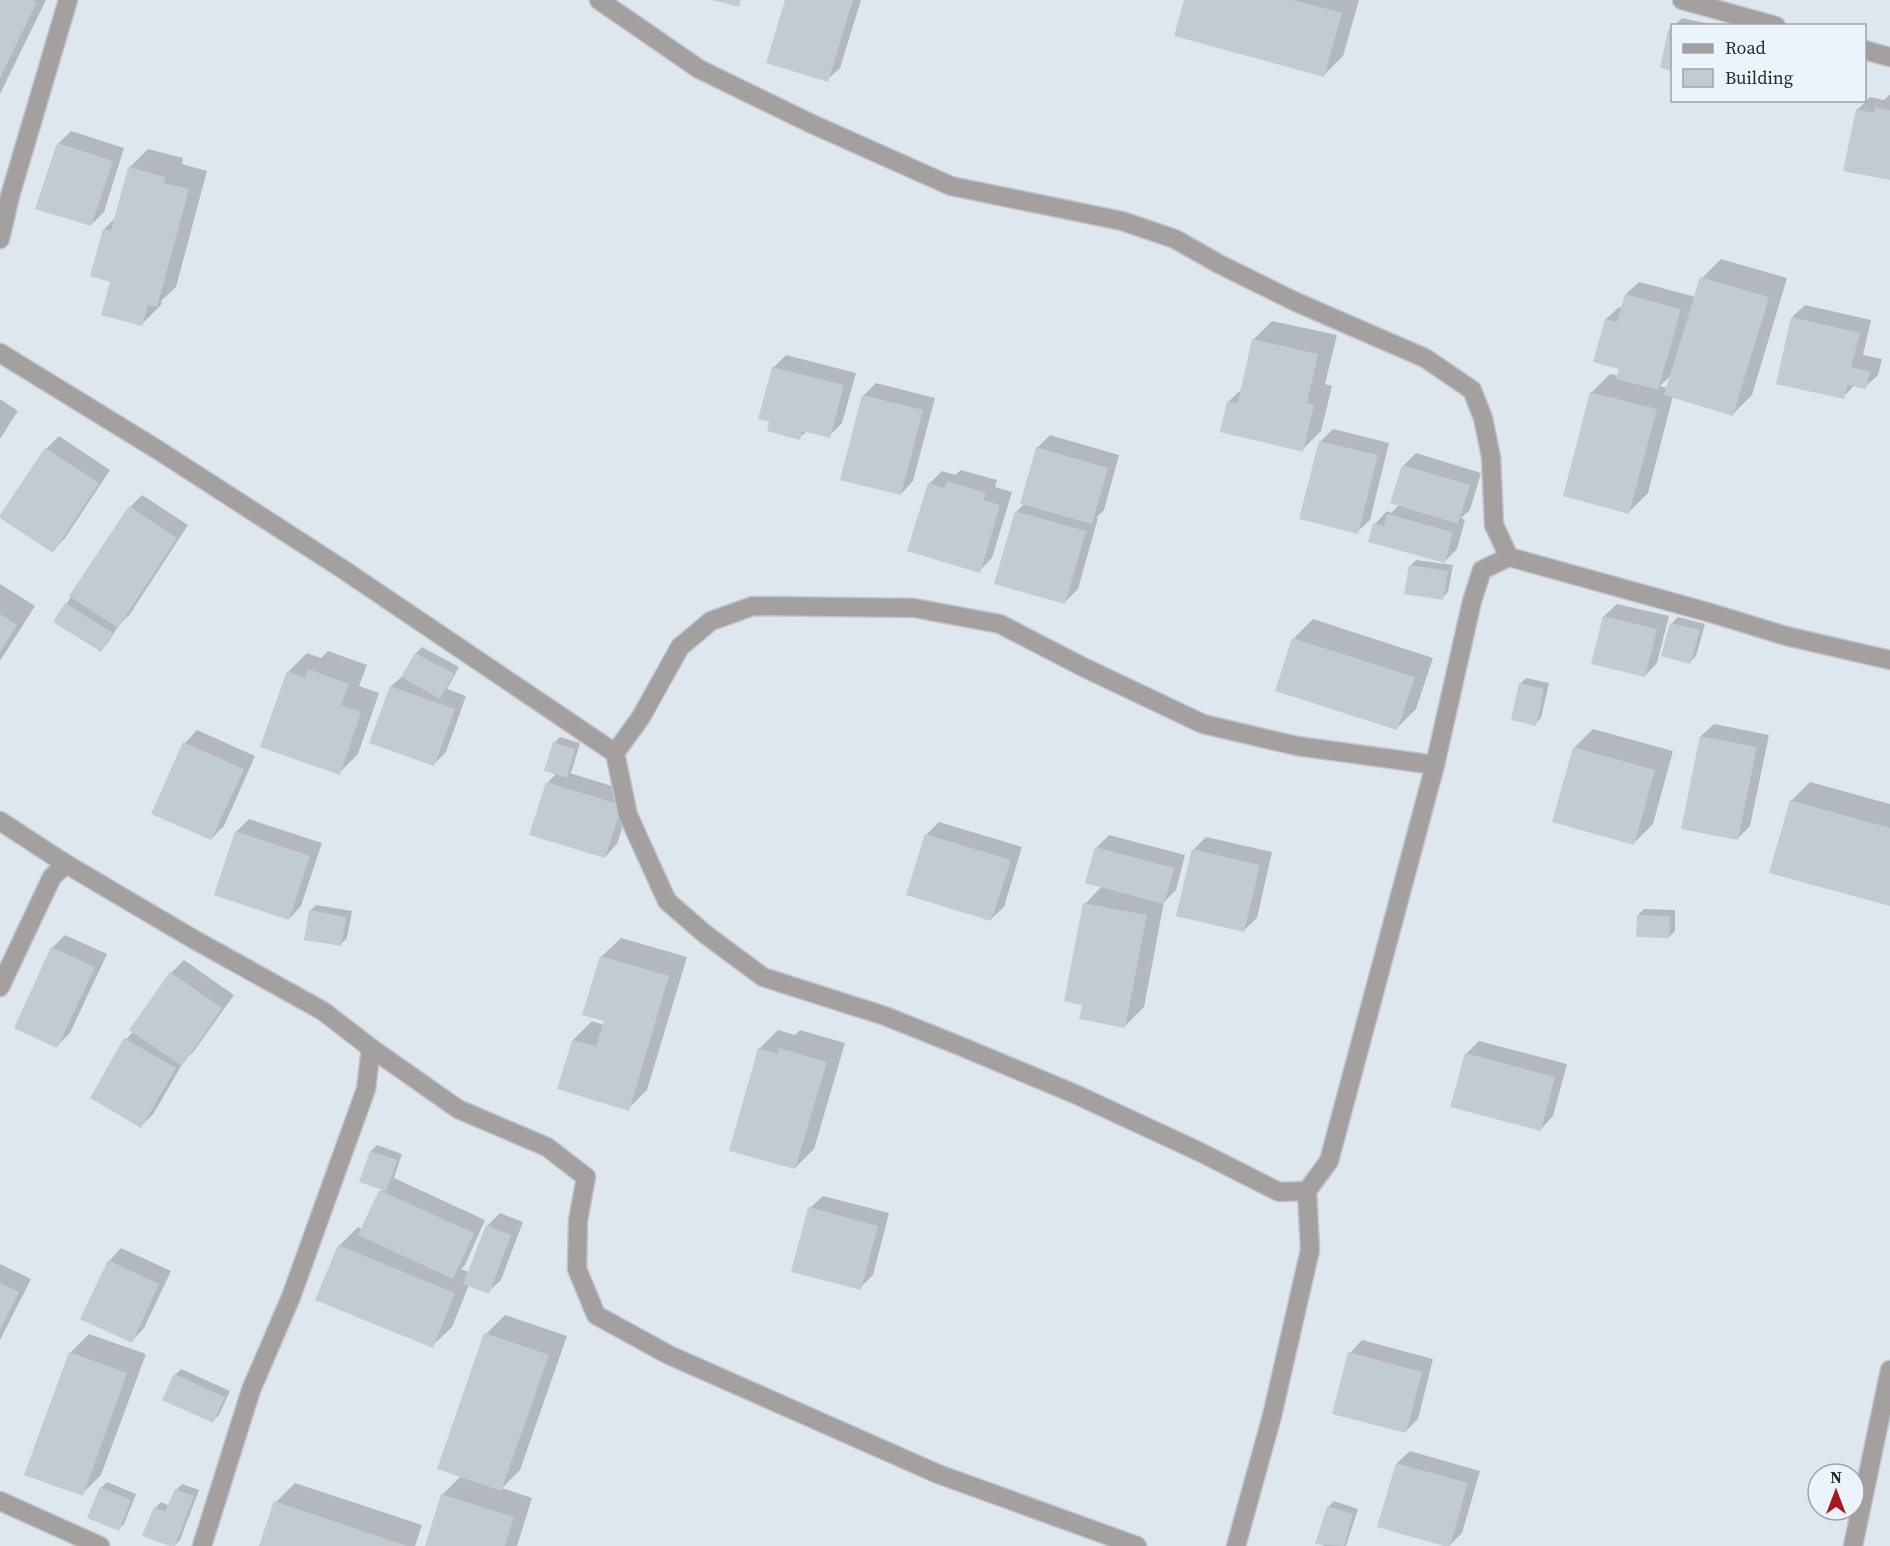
<svg xmlns="http://www.w3.org/2000/svg" width="1890" height="1546" viewBox="0 0 1890 1546" font-family="'Source Serif 4',serif">
  <style>
    .shadow { fill: #0003; fill-rule: evenodd }
    .building { fill: #c3cbd2 }
    .lines { fill: none; stroke-linecap: round; stroke-linejoin: round }
    .minor-casing { stroke: #bec5cb; stroke-width: 21 }
    .minor { stroke: #a4a09f; stroke-width: 18 }
  </style>
  <rect width="100%" height="100%" fill="#dfe7ee"/>
  <!-- shadow -->
  <g class="shadow">
    <polygon points="0,0 46,0 0,94"/>
    <polygon points="787,0 861,0 840,68 827,80"/>
    <polygon points="1186,0 1359,0 1343,56 1324,75"/>
    <polygon points="1682,18 1719,26 1674,26"/>
    <polygon points="1672,27 1672,69 1662,67 1669,30"/>
    <polygon points="1889,95 1890,95 1890,179 1857,110 1870,97 1884,100"/>
    <polygon points="71,131 124,148 104,212 91,225 58,144"/>
    <polygon points="148,149 183,158 182,164 207,171 176,287 162,300 161,305 142,324 112,281 104,229 116,217 129,168"/>
    <path d="M 1721,259 L 1787,278 L 1752,395 L 1733,414 L 1673,396 L 1648,493 L 1629,512 L 1591,393 L 1610,374 L 1619,376 L 1621,367 L 1595,361 L 1606,319 L 1619,307 L 1623,308 L 1626,294 L 1639,282 L 1696,297 L 1702,278 ZM 1672,374 L 1668,388 L 1660,386 Z"/>
    <polygon points="1805,305 1871,320 1863,355 1882,359 1878,375 1865,387 1855,385 1843,397 1792,317"/>
    <polygon points="1272,321 1337,335 1325,384 1332,386 1321,431 1302,450 1228,402 1243,388 1253,340"/>
    <polygon points="786,355 856,373 842,423 829,436 807,431 799,438 770,421 760,418 774,367"/>
    <polygon points="876,383 935,398 913,481 901,494 863,396"/>
    <polygon points="0,399 18,411 0,439"/>
    <polygon points="1333,429 1389,443 1370,520 1357,532 1320,442"/>
    <polygon points="1050,435 1119,455 1104,510 1096,518 1098,518 1078,589 1065,602 1016,512 1024,504 1037,448"/>
    <polygon points="59,436 110,470 65,538 53,551 46,449"/>
    <polygon points="1416,453 1481,473 1470,510 1461,518 1465,520 1457,549 1444,562 1375,524 1387,511 1391,513 1399,505 1392,502 1404,465"/>
    <polygon points="961,470 997,480 995,487 1012,492 992,558 979,571 929,484 942,471 955,475"/>
    <polygon points="142,495 188,525 130,614 119,625 107,644 101,650 55,621 130,507"/>
    <polygon points="1416,560 1453,565 1448,592 1442,598 1410,566"/>
    <polygon points="0,584 35,606 0,661"/>
    <polygon points="1617,604 1669,616 1657,663 1645,676 1604,616"/>
    <polygon points="1678,617 1705,624 1696,656 1690,662 1663,655 1672,623"/>
    <polygon points="1313,619 1433,658 1416,709 1397,728 1277,690 1294,638"/>
    <polygon points="422,647 459,667 447,689 466,696 446,752 434,764 371,742 391,686 405,674 416,653"/>
    <polygon points="328,651 367,665 359,686 379,693 358,754 339,773 288,672 307,653 321,658"/>
    <polygon points="1526,678 1549,683 1541,718 1535,724 1520,684"/>
    <polygon points="1714,724 1769,735 1750,826 1737,839 1701,736"/>
    <polygon points="1593,729 1673,751 1653,824 1634,843 1574,748"/>
    <polygon points="197,730 255,756 224,826 211,839 153,813 185,743"/>
    <polygon points="560,737 580,743 572,770 570,773 634,793 617,844 605,857 547,783 557,773 554,743"/>
    <polygon points="1810,782 1890,804 1890,905 1791,801"/>
    <polygon points="249,819 322,843 301,906 289,919 236,832"/>
    <polygon points="939,822 1022,847 1004,907 991,919 908,894 927,834"/>
    <polygon points="1109,835 1185,855 1176,890 1164,902 1144,1007 1125,1026 1083,1003 1085,904 1102,886 1087,882 1097,847"/>
    <polygon points="1206,837 1272,852 1257,918 1244,930 1178,915 1194,849"/>
    <polygon points="316,905 352,911 347,938 341,944 310,911"/>
    <polygon points="1644,909 1675,910 1675,931 1669,937 1638,915"/>
    <polygon points="65,935 107,954 70,1033 57,1046 52,948"/>
    <polygon points="621,938 687,957 647,1090 628,1109 573,1040 592,1021 604,1025 601,957"/>
    <polygon points="184,960 234,995 194,1051 184,1061 154,1113 141,1126 126,1039 134,1031 171,973"/>
    <polygon points="778,1030 795,1035 800,1030 845,1043 814,1149 795,1168 759,1049"/>
    <polygon points="1479,1041 1567,1064 1553,1116 1541,1129 1466,1054"/>
    <polygon points="377,1145 402,1154 394,1178 485,1220 465,1265 461,1269 469,1272 487,1226 500,1213 523,1222 501,1280 488,1292 469,1285 452,1327 432,1346 339,1246 358,1227 362,1229 383,1188 361,1181 371,1151"/>
    <polygon points="823,1196 889,1213 873,1275 860,1288 810,1208"/>
    <polygon points="121,1248 171,1271 144,1328 132,1341 109,1261"/>
    <polygon points="0,1264 31,1279 0,1340"/>
    <polygon points="505,1315 567,1336 520,1470 502,1488 532,1498 517,1546 426,1546 442,1495 461,1476 486,1334"/>
    <polygon points="89,1334 146,1354 101,1475 82,1494 70,1353"/>
    <polygon points="1362,1340 1433,1359 1418,1419 1405,1432 1350,1353"/>
    <polygon points="181,1369 230,1391 219,1415 213,1421 175,1375"/>
    <polygon points="1410,1451 1480,1471 1462,1533 1449,1546 1397,1463"/>
    <polygon points="107,1482 136,1494 124,1524 118,1530 101,1488"/>
    <polygon points="295,1483 422,1525 415,1546 261,1546 276,1502"/>
    <polygon points="182,1484 199,1490 180,1540 174,1546 155,1508 161,1502 170,1506 176,1490"/>
    <polygon points="1334,1501 1358,1509 1346,1546 1325,1546 1317,1543 1328,1507"/>
  </g>
  <!-- building -->
  <g class="building">
    <polygon points="0,0 32,0 37,2 0,78"/>
    <polygon points="712,0 741,0 739,7"/>
    <polygon points="785,0 853,0 828,82 766,63"/>
    <polygon points="1184,0 1293,0 1342,13 1324,77 1174,36"/>
    <polygon points="1668,30 1672,31 1672,71 1660,68"/>
    <polygon points="1875,107 1890,110 1890,180 1843,171 1856,109 1874,113"/>
    <polygon points="57,143 113,161 91,226 35,209"/>
    <polygon points="128,167 165,177 164,183 189,189 157,307 148,305 142,326 101,315 110,282 90,276 103,229 111,231"/>
    <polygon points="1700,277 1769,297 1733,416 1664,395"/>
    <polygon points="1625,294 1681,309 1658,390 1616,379 1619,369 1593,362 1605,319 1617,322"/>
    <polygon points="1791,317 1860,333 1851,367 1870,372 1866,389 1848,385 1844,399 1776,384"/>
    <polygon points="1252,339 1318,354 1307,403 1314,405 1303,452 1220,432 1227,401 1238,403"/>
    <polygon points="772,367 844,385 830,438 802,431 800,440 767,431 769,422 758,419"/>
    <polygon points="1590,392 1657,409 1629,514 1563,496"/>
    <polygon points="862,395 923,410 901,495 840,480"/>
    <polygon points="1319,441 1378,455 1358,534 1299,519"/>
    <polygon points="1036,447 1108,468 1092,524 1020,504"/>
    <polygon points="45,448 99,483 53,553 0,518 0,515"/>
    <polygon points="1402,465 1470,485 1458,524 1390,503"/>
    <polygon points="947,481 986,493 983,500 1000,505 980,573 907,551 928,483 944,488"/>
    <polygon points="129,506 177,538 118,628 69,596"/>
    <polygon points="1015,511 1086,531 1065,604 994,584"/>
    <polygon points="1387,514 1453,532 1445,563 1368,542 1373,523 1384,526"/>
    <polygon points="1409,565 1448,571 1443,600 1404,594"/>
    <polygon points="65,603 113,633 101,652 53,622"/>
    <polygon points="0,614 17,625 0,652"/>
    <polygon points="1603,616 1657,629 1645,677 1591,664"/>
    <polygon points="1670,623 1700,630 1690,664 1661,656"/>
    <polygon points="1292,638 1415,677 1397,730 1275,691"/>
    <polygon points="415,653 454,674 440,699 401,677"/>
    <polygon points="308,669 349,684 341,705 361,712 340,775 260,747 287,671 305,678"/>
    <polygon points="1519,683 1544,689 1536,726 1511,720"/>
    <polygon points="390,686 455,709 434,766 369,743"/>
    <polygon points="1700,736 1757,747 1738,840 1681,829"/>
    <polygon points="183,742 244,769 211,840 151,814"/>
    <polygon points="553,742 575,749 567,778 544,771"/>
    <polygon points="1573,747 1655,770 1634,845 1552,822"/>
    <polygon points="546,782 622,805 605,858 529,835"/>
    <polygon points="1790,800 1890,828 1890,906 1769,873"/>
    <polygon points="235,831 310,856 289,920 214,895"/>
    <polygon points="925,834 1011,860 991,921 906,895"/>
    <polygon points="1095,847 1174,868 1164,904 1085,883"/>
    <polygon points="1192,849 1260,865 1244,932 1176,916"/>
    <polygon points="1083,903 1147,915 1125,1028 1079,1019 1082,1005 1064,1001"/>
    <polygon points="309,910 346,917 341,946 304,940"/>
    <polygon points="1637,915 1670,916 1669,938 1636,937"/>
    <polygon points="51,947 95,967 57,1048 14,1028"/>
    <polygon points="600,956 669,976 629,1111 557,1089 572,1040 596,1046 604,1021 582,1015"/>
    <polygon points="170,972 222,1008 182,1066 129,1030"/>
    <polygon points="124,1038 176,1068 141,1128 90,1098"/>
    <polygon points="758,1048 778,1054 779,1048 827,1062 795,1169 729,1151"/>
    <polygon points="1465,1053 1555,1077 1541,1131 1450,1107"/>
    <polygon points="370,1151 397,1160 386,1191 359,1182"/>
    <polygon points="379,1190 474,1233 453,1279 358,1235"/>
    <polygon points="808,1207 878,1226 861,1290 791,1272"/>
    <polygon points="486,1225 511,1235 489,1294 463,1284"/>
    <polygon points="338,1245 455,1293 433,1348 315,1300"/>
    <polygon points="108,1260 159,1284 132,1343 80,1319"/>
    <polygon points="0,1283 19,1292 0,1330"/>
    <polygon points="484,1333 549,1355 501,1491 437,1469"/>
    <polygon points="69,1352 127,1373 83,1496 24,1475"/>
    <polygon points="1348,1352 1422,1372 1406,1433 1332,1414"/>
    <polygon points="174,1374 225,1397 213,1423 162,1400"/>
    <polygon points="1396,1463 1468,1483 1450,1546 1444,1546 1377,1527"/>
    <polygon points="100,1487 131,1500 119,1531 87,1518"/>
    <polygon points="175,1489 194,1496 175,1546 170,1546 142,1536 154,1507 165,1512"/>
    <polygon points="441,1494 514,1517 505,1546 425,1546"/>
    <polygon points="274,1501 407,1546 259,1546"/>
    <polygon points="1327,1506 1353,1514 1344,1546 1315,1544"/>
  </g>
  <g class="lines">
    <!-- minor casing -->
    <g class="minor-casing">
      <g id="minor">
        <polyline points="599,0 699,69 812,124 951,186 1122,221 1175,239 1219,264 1296,302 1425,358 1472,390 1483,418 1491,457 1494,525 1509,557"/>
        <polyline points="1682,0 1776,26"/>
        <polyline points="1864,50 1890,57"/>
        <polyline points="0,239 10,196 68,0"/>
        <polyline points="0,353 158,450 341,568 615,753 628,815 667,901 705,934 763,977 885,1016 960,1046 1075,1094 1200,1152 1279,1192 1307,1191 1329,1161 1435,765 1472,601 1482,570 1509,557 1711,613 1786,636 1890,660"/>
        <polyline points="615,753 641,717 680,647 711,621 753,606 914,608 1000,624 1083,667 1203,724 1297,746 1435,765"/>
        <polyline points="0,821 66,864 195,940 323,1011 371,1048 458,1109 547,1147 586,1177 578,1221 577,1269 596,1315 669,1355 938,1474 1137,1546"/>
        <polyline points="0,987 52,877 66,864"/>
        <polyline points="0,1501 100,1546"/>
        <polyline points="202,1546 251,1390 291,1297 366,1089 371,1048"/>
        <polyline points="1236,1546 1272,1416 1310,1250 1307,1191"/>
        <polyline points="1853,1546 1890,1370"/>
      </g>
    </g>
    <!-- minor -->
    <use href="#minor" class="minor"/>
  </g>
  <!-- legend -->
  <rect x="1671" y="24" width="195" height="78" fill="#ecf4fb" stroke="#9da3a8" stroke-width="1.5"/>
  <rect x="1683" y="44" width="30" height="9" fill="#a4a09f" stroke="#9da3a8" stroke-width="1.5"/>
  <text x="1725" y="54" font-size="18" fill="#272a2c">Road</text>
  <rect x="1683" y="69" width="30" height="18" fill="#c3cbd2" stroke="#9da3a8" stroke-width="1.5"/>
  <text x="1725" y="84" font-size="18" fill="#272a2c">Building</text>
  <!-- north arrow -->
  <g transform="translate(1836 1492)"><circle r="28" fill="#ecf4fb" stroke="#9da3a8" stroke-width="1.5"/>
  <path d="M0-4.5L10 22L0 15L-10 22Z" fill="#ab1720"/>
  <text y="-9" font-size="16" font-weight="bold" text-anchor="middle" fill="#272a2c">N</text>
  </g>
</svg>
